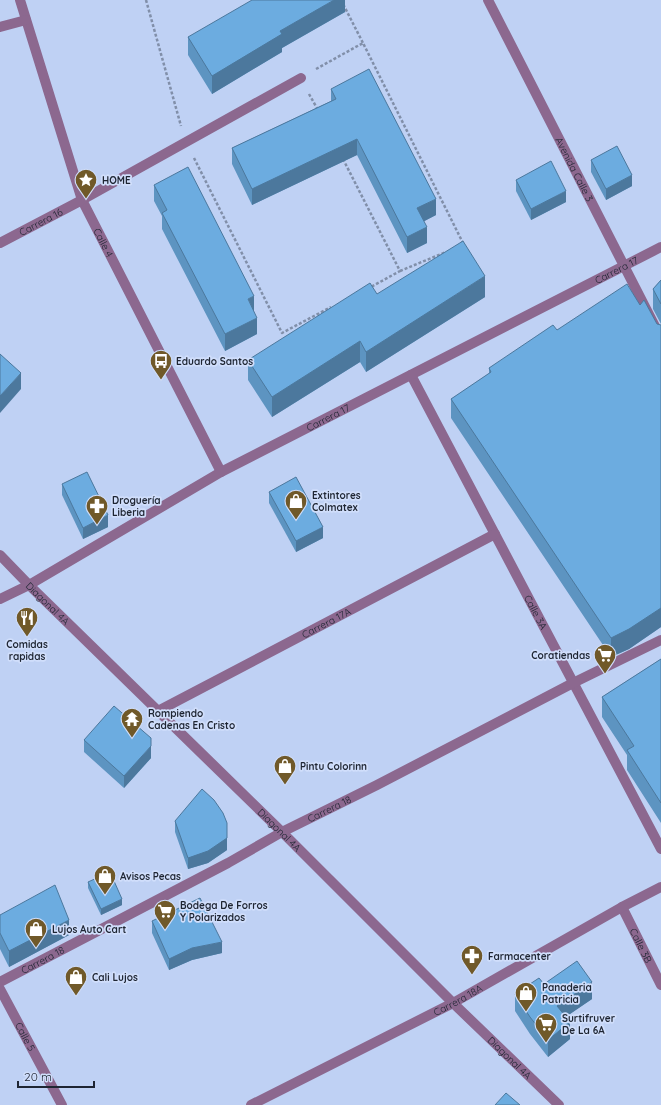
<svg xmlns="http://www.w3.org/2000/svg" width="661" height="1105" viewBox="0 0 661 1105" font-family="Quicksand,sans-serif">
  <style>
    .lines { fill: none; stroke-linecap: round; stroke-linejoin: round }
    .path { stroke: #818fa9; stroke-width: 2.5; stroke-dasharray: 3 2; stroke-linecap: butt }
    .minor { stroke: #8c688f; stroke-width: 10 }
    .wall { fill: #5d94c1 }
    .shaded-wall { fill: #4c789d }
    .building { fill: #6cace0; stroke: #4c789d }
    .labels { text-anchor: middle; stroke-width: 3.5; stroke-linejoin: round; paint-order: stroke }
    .street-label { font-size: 10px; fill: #1e2532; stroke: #d0defb }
    .poi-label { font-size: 10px; font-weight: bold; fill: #1e2532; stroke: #d0defb; text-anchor: start }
  </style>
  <rect width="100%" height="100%" fill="#bfd1f4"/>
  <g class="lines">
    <!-- path -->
    <g class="path">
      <polyline points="146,0 181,126"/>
      <polyline points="341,0 363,43"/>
      <polyline points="316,69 363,43 463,243"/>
      <polyline points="309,94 318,110"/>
      <polyline points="194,158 282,333 331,307"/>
      <polyline points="343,159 400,271 369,288"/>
      <polyline points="400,271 446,252"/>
    </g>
    <!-- minor -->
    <g class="minor">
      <path id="s1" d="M 20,0 L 82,200 L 221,472"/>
      <path id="s2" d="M 488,0 L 661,338"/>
      <polyline points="0,27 26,20"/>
      <path id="s3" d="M 0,243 L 82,200 L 301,78"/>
      <path id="s4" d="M 411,375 L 661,849"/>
      <path id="s5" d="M 0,555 L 29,585 L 282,832 L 453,1003 L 559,1105"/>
      <path id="s6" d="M 0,599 L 29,585 L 221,472 L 661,247"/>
      <path id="s7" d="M 158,711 L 495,534"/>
      <path id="s8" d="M 622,907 L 661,985"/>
      <path id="s9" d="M 0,982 L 228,863 L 282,832 L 377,785 L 573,683 L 661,640"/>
      <path id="s10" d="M 0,989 L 62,1105"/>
      <path id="s11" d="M 251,1105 L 453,1003 L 622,907 L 661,887"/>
    </g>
  </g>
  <!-- wall -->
  <g class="wall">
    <polygon points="345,0 345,12 282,48 282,52 212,94 188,55 188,37"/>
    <polygon points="331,89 436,215 424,221 427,243 407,253 357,155 252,205 232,164 232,148 331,101"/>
    <polygon points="591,160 632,186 606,200 591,172"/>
    <polygon points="516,180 566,202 531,220 516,191"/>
    <polygon points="154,185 254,312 257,334 225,351 162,229 162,216 154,201"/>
    <polygon points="661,280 661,324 653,309 653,289"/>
    <polygon points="377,294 485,297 366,372 360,362 272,417 248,380 248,360"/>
    <polygon points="640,305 657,324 661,325 661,627 629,649 611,657 451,418 451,399 489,374 489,368 557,330"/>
    <polygon points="62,484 108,527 83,539 62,495"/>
    <polygon points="269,492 323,538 296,552 269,503"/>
    <polygon points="661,659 661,823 627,770 627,755 602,717 602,697"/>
    <polygon points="84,740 151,758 124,788 84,752"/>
    <polygon points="175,821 227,823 227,850 208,863 188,869 175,832"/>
    <polygon points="88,882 122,905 101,915 88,888"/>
    <polygon points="0,915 69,935 9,967 0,949"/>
    <polygon points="152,921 222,953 192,960 169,970 152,933"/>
    <polygon points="544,984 592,999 565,1017 570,1039 548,1057 530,1034 515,1011 515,994"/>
  </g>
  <!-- shaded-wall -->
  <g class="shaded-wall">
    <polygon points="334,0 345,0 345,12 282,48 282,52 212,94 212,76 280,31"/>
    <polygon points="357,139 357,155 252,205 252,189"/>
    <polygon points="632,175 632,186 606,200 606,189"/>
    <polygon points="566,191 566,202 531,220 531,209"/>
    <polygon points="436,199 436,215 417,225 417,208"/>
    <polygon points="427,227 427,243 407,253 407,237"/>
    <polygon points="485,276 485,297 366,372 366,352"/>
    <polygon points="254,296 254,312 248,299"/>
    <polygon points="257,318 257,334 225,351 225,334"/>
    <polygon points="360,341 360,362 272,417 272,397"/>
    <polygon points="21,373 21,389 0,413 0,396"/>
    <polygon points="108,515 108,527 83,539 83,528"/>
    <polygon points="323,527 323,538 296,552 296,541"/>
    <polygon points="661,608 661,627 629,649 611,657 611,638"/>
    <polygon points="151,746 151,758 124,788 124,776"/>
    <polygon points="227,838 227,850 208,863 188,869 188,858"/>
    <polygon points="122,899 122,905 101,915 101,909"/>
    <polygon points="69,920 69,935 9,967 9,951"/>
    <polygon points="222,942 222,953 192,960 169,970 169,959 192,948"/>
    <polygon points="592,982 592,999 557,1023 557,1006"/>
    <polygon points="570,1022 570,1039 548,1057 548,1040"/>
  </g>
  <!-- building -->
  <g class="building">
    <polygon points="252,0 334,0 280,31 282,34 212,76 188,37"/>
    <polygon points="369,69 436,199 417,208 427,227 407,237 357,139 252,189 232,148 336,99 331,89"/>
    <polygon points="617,146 632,175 606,189 591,160"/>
    <polygon points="551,161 566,191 531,209 516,180"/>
    <polygon points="188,167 254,296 248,299 257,318 225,334 162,213 167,210 154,185"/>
    <polygon points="463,241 485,276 366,352 360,341 272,397 248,360 370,283 377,294"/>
    <polygon points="661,280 661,304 653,289"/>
    <polygon points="627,284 640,305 644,300 657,324 661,325 661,608 629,629 611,638 451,399 491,372 489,368 553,325 557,330"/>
    <polygon points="0,354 21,373 0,396"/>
    <polygon points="87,472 108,515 83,528 62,484"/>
    <polygon points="296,477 323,527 296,541 269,492"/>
    <polygon points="661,659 661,803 627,750 634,746 602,697"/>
    <polygon points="114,706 151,738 151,746 124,776 84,740"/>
    <polygon points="202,789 214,800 223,813 227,823 227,838 208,851 188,858 175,821"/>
    <polygon points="110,872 122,899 101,909 88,882"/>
    <polygon points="55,885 69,920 9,951 0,933 0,915"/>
    <polygon points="200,898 222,942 192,948 169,959 152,921"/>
    <polygon points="577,961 592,982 557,1006 570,1022 548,1040 530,1017 515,994 539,978 544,984"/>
    <polygon points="506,1093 520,1105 495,1105"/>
  </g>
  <!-- icons -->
  <defs>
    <g id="sight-pin" transform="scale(1.15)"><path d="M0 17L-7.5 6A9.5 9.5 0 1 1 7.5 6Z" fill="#705929" stroke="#d0defb"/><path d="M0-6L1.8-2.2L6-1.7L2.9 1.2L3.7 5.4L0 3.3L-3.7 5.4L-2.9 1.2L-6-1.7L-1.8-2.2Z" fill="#fff"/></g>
    <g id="bus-pin" transform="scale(1.15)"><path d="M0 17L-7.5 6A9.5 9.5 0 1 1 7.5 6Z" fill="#705929" stroke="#d0defb"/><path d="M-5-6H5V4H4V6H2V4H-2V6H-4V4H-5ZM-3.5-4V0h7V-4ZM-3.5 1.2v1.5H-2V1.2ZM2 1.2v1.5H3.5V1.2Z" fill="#fff"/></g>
    <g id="shop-pin" transform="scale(1.15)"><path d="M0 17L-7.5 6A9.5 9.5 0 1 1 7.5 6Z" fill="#705929" stroke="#d0defb"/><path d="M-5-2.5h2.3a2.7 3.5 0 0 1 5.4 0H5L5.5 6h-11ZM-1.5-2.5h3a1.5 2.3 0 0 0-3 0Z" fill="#fff"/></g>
    <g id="pharmacy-pin" transform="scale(1.15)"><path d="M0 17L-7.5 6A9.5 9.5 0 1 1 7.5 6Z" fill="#705929" stroke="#d0defb"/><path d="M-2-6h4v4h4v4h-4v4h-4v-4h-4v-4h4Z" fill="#fff"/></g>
    <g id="restaurant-pin" transform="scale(1.15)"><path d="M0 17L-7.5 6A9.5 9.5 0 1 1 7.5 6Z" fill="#705929" stroke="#d0defb"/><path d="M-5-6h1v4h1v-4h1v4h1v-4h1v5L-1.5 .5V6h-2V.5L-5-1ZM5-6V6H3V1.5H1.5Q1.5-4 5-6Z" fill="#fff"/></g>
    <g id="supermarket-pin" transform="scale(1.15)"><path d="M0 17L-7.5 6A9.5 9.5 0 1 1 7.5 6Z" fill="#705929" stroke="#d0defb"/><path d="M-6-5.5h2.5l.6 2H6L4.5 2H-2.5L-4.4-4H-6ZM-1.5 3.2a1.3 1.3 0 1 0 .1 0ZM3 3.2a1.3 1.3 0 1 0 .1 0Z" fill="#fff"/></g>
    <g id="temple-pin" transform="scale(1.15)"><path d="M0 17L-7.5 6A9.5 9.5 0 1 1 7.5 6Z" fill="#705929" stroke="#d0defb"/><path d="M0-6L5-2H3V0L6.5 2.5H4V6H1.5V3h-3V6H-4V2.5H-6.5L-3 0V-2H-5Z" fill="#fff"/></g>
  </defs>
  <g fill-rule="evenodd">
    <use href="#sight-pin" x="86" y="180"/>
    <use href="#bus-pin" x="161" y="361"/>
    <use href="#shop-pin" x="296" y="501"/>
    <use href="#pharmacy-pin" x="97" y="506"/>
    <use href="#restaurant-pin" x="27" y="618"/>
    <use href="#supermarket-pin" x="605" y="655"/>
    <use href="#temple-pin" x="132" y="719"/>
    <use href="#shop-pin" x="285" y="766"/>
    <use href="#shop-pin" x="105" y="876"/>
    <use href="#supermarket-pin" x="165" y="911"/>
    <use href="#shop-pin" x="36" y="929"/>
    <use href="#pharmacy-pin" x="472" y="956"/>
    <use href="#shop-pin" x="76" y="977"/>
    <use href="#shop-pin" x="526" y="993"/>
    <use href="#supermarket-pin" x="546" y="1024"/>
  </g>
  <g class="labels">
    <!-- street labels -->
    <g class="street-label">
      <text dy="4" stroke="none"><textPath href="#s2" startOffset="190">Avenida Calle 3</textPath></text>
      <text dy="4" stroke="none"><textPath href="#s3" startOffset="46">Carrera 16</textPath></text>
      <text dy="4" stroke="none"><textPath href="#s1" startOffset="257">Calle 4</textPath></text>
      <text dy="4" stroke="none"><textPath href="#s6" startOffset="699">Carrera 17</textPath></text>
      <text dy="4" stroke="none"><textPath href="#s6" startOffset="375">Carrera 17</textPath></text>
      <text dy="4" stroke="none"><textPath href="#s5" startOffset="68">Diagonal 4A</textPath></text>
      <text dy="4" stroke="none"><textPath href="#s4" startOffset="268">Calle 3A</textPath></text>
      <text dy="4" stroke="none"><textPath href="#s7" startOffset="190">Carrera 17A</textPath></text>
      <text dy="4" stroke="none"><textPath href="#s9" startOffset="372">Carrera 18</textPath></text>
      <text dy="4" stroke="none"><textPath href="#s5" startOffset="392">Diagonal 4A</textPath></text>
      <text dy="4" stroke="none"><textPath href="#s8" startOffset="43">Calle 3B</textPath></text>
      <text dy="4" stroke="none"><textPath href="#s9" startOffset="48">Carrera 18</textPath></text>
      <text dy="4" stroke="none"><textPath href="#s11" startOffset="232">Carrera 18A</textPath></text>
      <text dy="4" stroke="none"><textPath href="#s10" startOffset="54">Calle 5</textPath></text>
      <text dy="4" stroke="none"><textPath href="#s5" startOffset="716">Diagonal 4A</textPath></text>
    </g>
    <!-- poi labels -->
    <g class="poi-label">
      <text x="102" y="184">HOME</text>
      <text x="176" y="365">Eduardo Santos</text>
      <text x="312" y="499">Extintores<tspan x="312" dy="12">Colmatex</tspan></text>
      <text x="112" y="504">Droguería<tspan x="112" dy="12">Liberia</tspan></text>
      <text x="27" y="648" text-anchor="middle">Comidas<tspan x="27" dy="12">rapidas</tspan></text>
      <text x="590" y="659" text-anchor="end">Coratiendas</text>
      <text x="148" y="717">Rompiendo<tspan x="148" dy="12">Cadenas En Cristo</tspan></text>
      <text x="300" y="770">Pintu Colorinn</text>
      <text x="120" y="880">Avisos Pecas</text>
      <text x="180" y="909">Bodega De Forros<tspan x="180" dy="12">Y Polarizados</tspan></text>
      <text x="52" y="933">Lujos Auto Cart</text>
      <text x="488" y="960">Farmacenter</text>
      <text x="92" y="981">Cali Lujos</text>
      <text x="542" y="991">Panaderia<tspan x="542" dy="12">Patricia</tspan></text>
      <text x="562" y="1022">Surtifruver<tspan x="562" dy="12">De La 6A</tspan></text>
    </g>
  </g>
  <!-- scale -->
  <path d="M18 1081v6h76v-6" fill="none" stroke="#1e2532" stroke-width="2"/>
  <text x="24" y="1081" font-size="12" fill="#1e2532" stroke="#d0defb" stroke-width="3" paint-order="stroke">20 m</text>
</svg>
